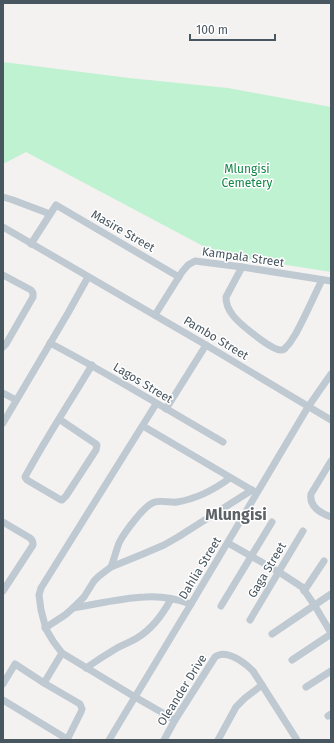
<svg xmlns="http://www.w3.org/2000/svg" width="334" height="743" viewBox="0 0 334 743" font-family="'Fira Sans',sans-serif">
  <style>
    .green { fill: #bef2d0 }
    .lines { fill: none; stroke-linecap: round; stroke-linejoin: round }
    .minor { stroke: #bec9d1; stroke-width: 7 }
    .labels { text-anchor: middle; stroke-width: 3; stroke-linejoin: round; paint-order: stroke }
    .park-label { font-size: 12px; fill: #128847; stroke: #fff }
    .street-label { font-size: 12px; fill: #485660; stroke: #fff }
    .district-label { font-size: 16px; font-weight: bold; fill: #5d6267; stroke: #fff }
  </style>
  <rect width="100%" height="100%" fill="#f4f1f1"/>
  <!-- green -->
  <polygon class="green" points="3,62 129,78 228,88 331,107 331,272 218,254 26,152 3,164"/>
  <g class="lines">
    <!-- minor -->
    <g class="minor">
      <polyline points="3,197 13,200 50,214"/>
      <polyline points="3,227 206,345 331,420"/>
      <polyline points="31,244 56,205 179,277"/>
      <path d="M 242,267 L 226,297 C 226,303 228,309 232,314 C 237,322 271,350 281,350 C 283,350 285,349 286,347 C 290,344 292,339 295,335 C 305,317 313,298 322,280"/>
      <polyline points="3,275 31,290 33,293 33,297 6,344 3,347"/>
      <polyline points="155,315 182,272 188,265 195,261 242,267 331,281"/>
      <path d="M 50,343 C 109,374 166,409 223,442"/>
      <polyline points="3,393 16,400"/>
      <polyline points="156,404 41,588 39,595 41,610 46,629 53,641 62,653 135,697 175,720"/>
      <polyline points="166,409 206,345"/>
      <path d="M 59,419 L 96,444 L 97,445 L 96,450 L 66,496 L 62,500 L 61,500 L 27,480 L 25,477 C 46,438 70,402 92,365"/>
      <polyline points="3,423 68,313 88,277"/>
      <polyline points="143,426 255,492"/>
      <path d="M 331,461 L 311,494 C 309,506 320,513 331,517"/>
      <path d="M 3,522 L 30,538 C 33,540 33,542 33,545 L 3,591"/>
      <polyline points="228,543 279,572 302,587 315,606 331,633"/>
      <path d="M 111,567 C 114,559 116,551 119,543 C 124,533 145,504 155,502 C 162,500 170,503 177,502 C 196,499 215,489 230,478"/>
      <polyline points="304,591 324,561"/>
      <polyline points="221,606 272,522"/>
      <path d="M 73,608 C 97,604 121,598 145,597 C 160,596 177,599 191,604"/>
      <polyline points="250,620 303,531"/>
      <polyline points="45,628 65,615 72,609 84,597 94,581 99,576 111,567 143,554 164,545 178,537 252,490"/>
      <polyline points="272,634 331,594"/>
      <polyline points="292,660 331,634"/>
      <path d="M 86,668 C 96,661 107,654 117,648 C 124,644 131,642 137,638 C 152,629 163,614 171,599"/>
      <polyline points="44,683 62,653"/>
      <polyline points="3,684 15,664 44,683 80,704 82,709 81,712 67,740"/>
      <polyline points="306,687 331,671"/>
      <polyline points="3,700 67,739"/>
      <polyline points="328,716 331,714"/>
      <polyline points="109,740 191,604 308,407 331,374"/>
      <path d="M 164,740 L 175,720 L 215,657 C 226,648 245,663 253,671 L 297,740"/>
      <polyline points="218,740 236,707 245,698 262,685"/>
    </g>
  </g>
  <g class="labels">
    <!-- park labels -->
    <g class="park-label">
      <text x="247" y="173">Mlungisi<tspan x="247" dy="14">Cemetery</tspan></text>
    </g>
    <!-- street labels -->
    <g class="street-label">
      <text transform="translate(123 231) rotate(30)" y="4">Masire Street</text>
      <text transform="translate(243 257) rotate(8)" y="4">Kampala Street</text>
      <text transform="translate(216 338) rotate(31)" y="4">Pambo Street</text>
      <text transform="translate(143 383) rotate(31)" y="4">Lagos Street</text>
      <text transform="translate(200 568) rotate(-59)" y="4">Dahlia Street</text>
      <text transform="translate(267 570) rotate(-59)" y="4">Gaga Street</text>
      <text transform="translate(182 690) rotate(-58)" y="4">Oleander Drive</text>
    </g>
    <!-- district labels -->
    <g class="district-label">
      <text x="236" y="520">Mlungisi</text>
    </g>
  </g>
  <!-- border -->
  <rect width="334" height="743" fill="none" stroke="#485660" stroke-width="8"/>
  <!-- scale -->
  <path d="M190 34v6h85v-6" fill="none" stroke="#485660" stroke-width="2"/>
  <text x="196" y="34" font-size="12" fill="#485660" stroke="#ffffff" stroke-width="3" paint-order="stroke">100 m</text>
</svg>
